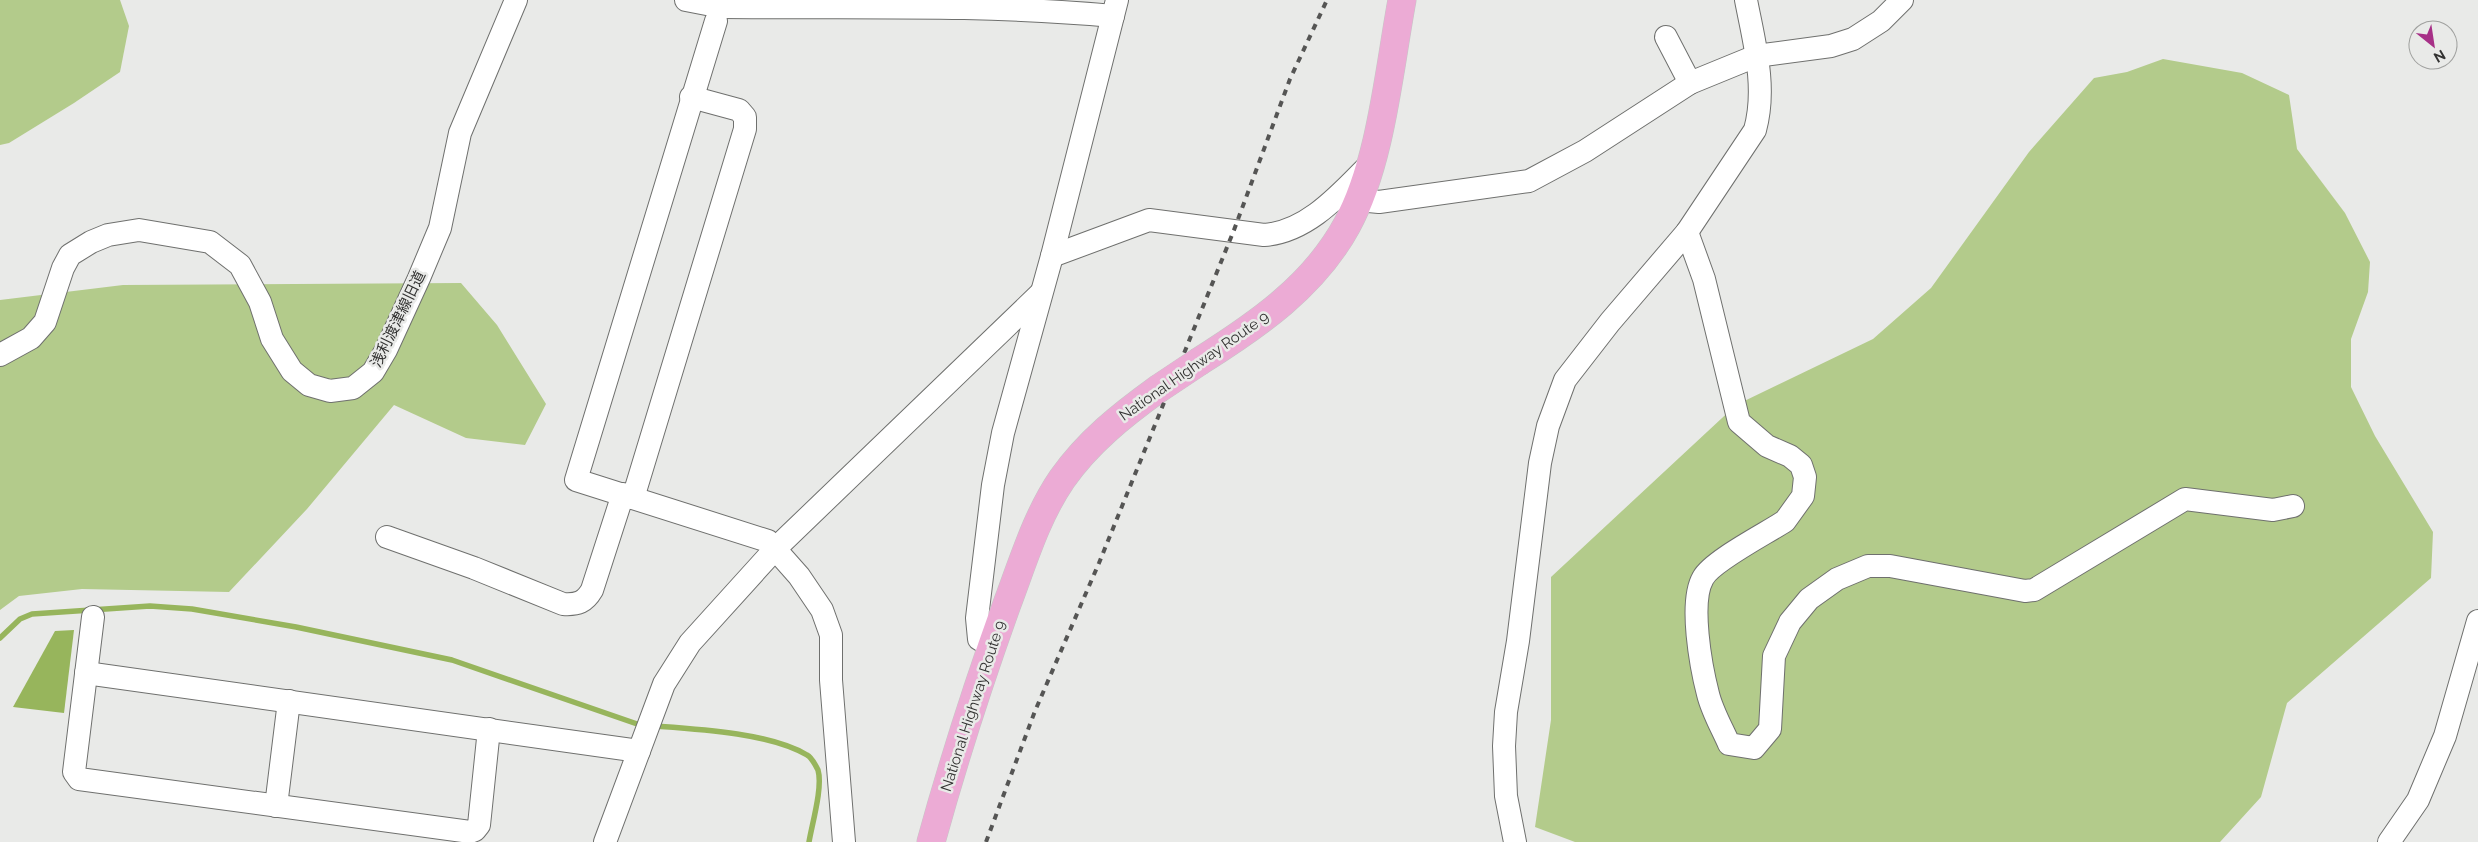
<svg xmlns="http://www.w3.org/2000/svg" width="2478" height="842" viewBox="0 0 2478 842" font-family="Raleway,'Noto Sans JP',sans-serif">
  <style>
    .green { fill: #b3cb8b }
    .water { fill: #97b55c }
    .lines { fill: none; stroke-linecap: round; stroke-linejoin: round }
    .stream { stroke: #97b55c; stroke-width: 5.5 }
    .minor-casing { stroke: #6f706e; stroke-width: 24 }
    .highway-casing { stroke: #c6c6c6; stroke-width: 29 }
    .minor { stroke: #fff; stroke-width: 22 }
    .highway { stroke: #ecabd5; stroke-width: 28 }
    .rail { stroke: #555554; stroke-width: 4; stroke-dasharray: 6 6; stroke-linecap: butt }
    .highway-bridge-casing { stroke: #c6c6c6; stroke-width: 29; stroke-linecap: butt }
    .highway-bridge { stroke: #ecabd5; stroke-width: 28 }
    .labels { text-anchor: middle; stroke-width: 5; stroke-linejoin: round; paint-order: stroke }
    .street-label { font-size: 15px; fill: #333332; stroke: #e9eae8 }
  </style>
  <rect width="100%" height="100%" fill="#e9eae8"/>
  <!-- green -->
  <g class="green">
    <polygon points="0,0 120,0 129,26 120,72 74,103 9,143 0,145"/>
    <polygon points="2163,59 2242,73 2289,95 2297,149 2345,213 2370,262 2368,292 2351,339 2351,387 2375,436 2433,532 2431,578 2287,703 2261,797 2220,842 1575,842 1535,827 1551,720 1551,577 1736,405 1873,339 1931,288 2029,152 2094,78 2127,72"/>
    <polygon points="461,283 497,325 546,404 525,445 466,438 394,405 307,509 229,592 82,589 19,596 0,610 0,300 123,285"/>
  </g>
  <!-- water -->
  <polygon class="water" points="74,630 64,713 13,707 55,631"/>
  <g class="lines">
    <!-- stream -->
    <g class="stream">
      <polyline points="0,638 20,619 32,614 150,606 192,609 296,627 452,660 643,726"/>
      <path d="M 655,726 C 698,729 770,733 807,755 C 811,757 816,766 818,770 C 823,787 812,824 809,842"/>
    </g>
    <!-- minor casing -->
    <g class="minor-casing">
      <g id="minor">
        <path d="M 686,0 L 722,7 C 852,8 984,4 1113,16"/>
        <polyline points="716,21 576,480 768,541 799,576 822,610 831,635 831,680 844,842"/>
        <polyline points="1666,37 1690,83"/>
        <polyline points="1358,200 1379,202 1529,181 1585,151 1690,83 1756,56 1831,46 1853,39 1881,21 1902,0"/>
        <path d="M 1687,232 L 1704,279 L 1739,422 L 1767,446 L 1790,456 L 1801,465 L 1805,477 L 1803,496 L 1785,521 C 1767,533 1712,561 1703,578 C 1689,602 1701,667 1708,694 C 1712,711 1722,728 1729,744 L 1754,748 L 1770,729 L 1774,656 L 1790,622 L 1809,599 L 1837,579 L 1868,566 L 1890,566 L 2025,591 L 2034,590 L 2185,499 L 2273,510 L 2293,506"/>
        <path d="M 1052,256 L 1149,220 L 1264,235 C 1308,232 1341,193 1370,164"/>
        <polyline points="0,355 31,338 45,322 63,268 70,255 91,242 108,235 139,230 210,242 240,265 260,302 272,339 292,371 309,385 330,391 353,388 373,372 386,350 419,278 440,228 460,133 516,0"/>
        <polyline points="633,498 745,129 745,117 739,110 691,97"/>
        <path d="M 387,537 L 474,568 L 563,604 C 578,605 585,602 592,590 L 623,494"/>
        <polyline points="93,617 74,772 79,779 470,832 475,830 479,825 489,729"/>
        <polyline points="992,647 979,639 977,618 993,485 1003,433 1052,256 1117,0"/>
        <polyline points="86,673 639,751"/>
        <polyline points="276,806 289,701"/>
        <polyline points="605,842 664,684 690,643 776,548 1040,294"/>
        <path d="M 1515,842 L 1506,796 L 1504,746 L 1506,712 L 1518,641 L 1540,463 L 1548,426 L 1565,380 L 1610,322 L 1687,232 L 1755,130 C 1767,87 1754,42 1746,0"/>
        <polyline points="2389,842 2418,800 2445,736 2478,621"/>
      </g>
    </g>
    <!-- highway casing -->
    <g class="highway-casing">
      <g id="highway">
        <path d="M 1200,361 C 1257,325 1314,286 1347,225 C 1381,163 1389,70 1402,0"/>
        <path d="M 931,842 C 953,762 979,682 1007,604 C 1023,562 1036,517 1062,479 C 1088,442 1122,415 1158,389"/>
      </g>
    </g>
    <!-- minor -->
    <use href="#minor" class="minor"/>
    <!-- highway -->
    <use href="#highway" class="highway"/>
    <!-- rail -->
    <polyline class="rail" points="986,842 1035,711 1099,563 1234,230 1290,79 1327,0"/>
    <!-- highway-bridge casing -->
    <g class="highway-bridge-casing">
      <polyline id="highway-bridge" points="1158,389 1200,361"/>
    </g>
    <!-- highway-bridge -->
    <use href="#highway-bridge" class="highway-bridge"/>
  </g>
  <g class="labels">
    <!-- street labels -->
    <g class="street-label">
      <text transform="translate(398 319) rotate(-64)" y="5">浅利渡津線旧道</text>
      <text transform="translate(1194 366) rotate(-35)" y="5">National Highway Route 9</text>
      <text transform="translate(973 706) rotate(-72)" y="5">National Highway Route 9</text>
    </g>
  </g>
  <!-- north arrow -->
  <g transform="translate(2433 45) rotate(150)"><circle r="24" fill="#e9eae8" stroke="#a0a19f"/>
  <path d="M0-4L9 19L0 12L-9 19Z" fill="#a73087"/>
  <text y="-8" font-size="14" font-weight="bold" text-anchor="middle" fill="#333332">N</text>
  </g>
</svg>
